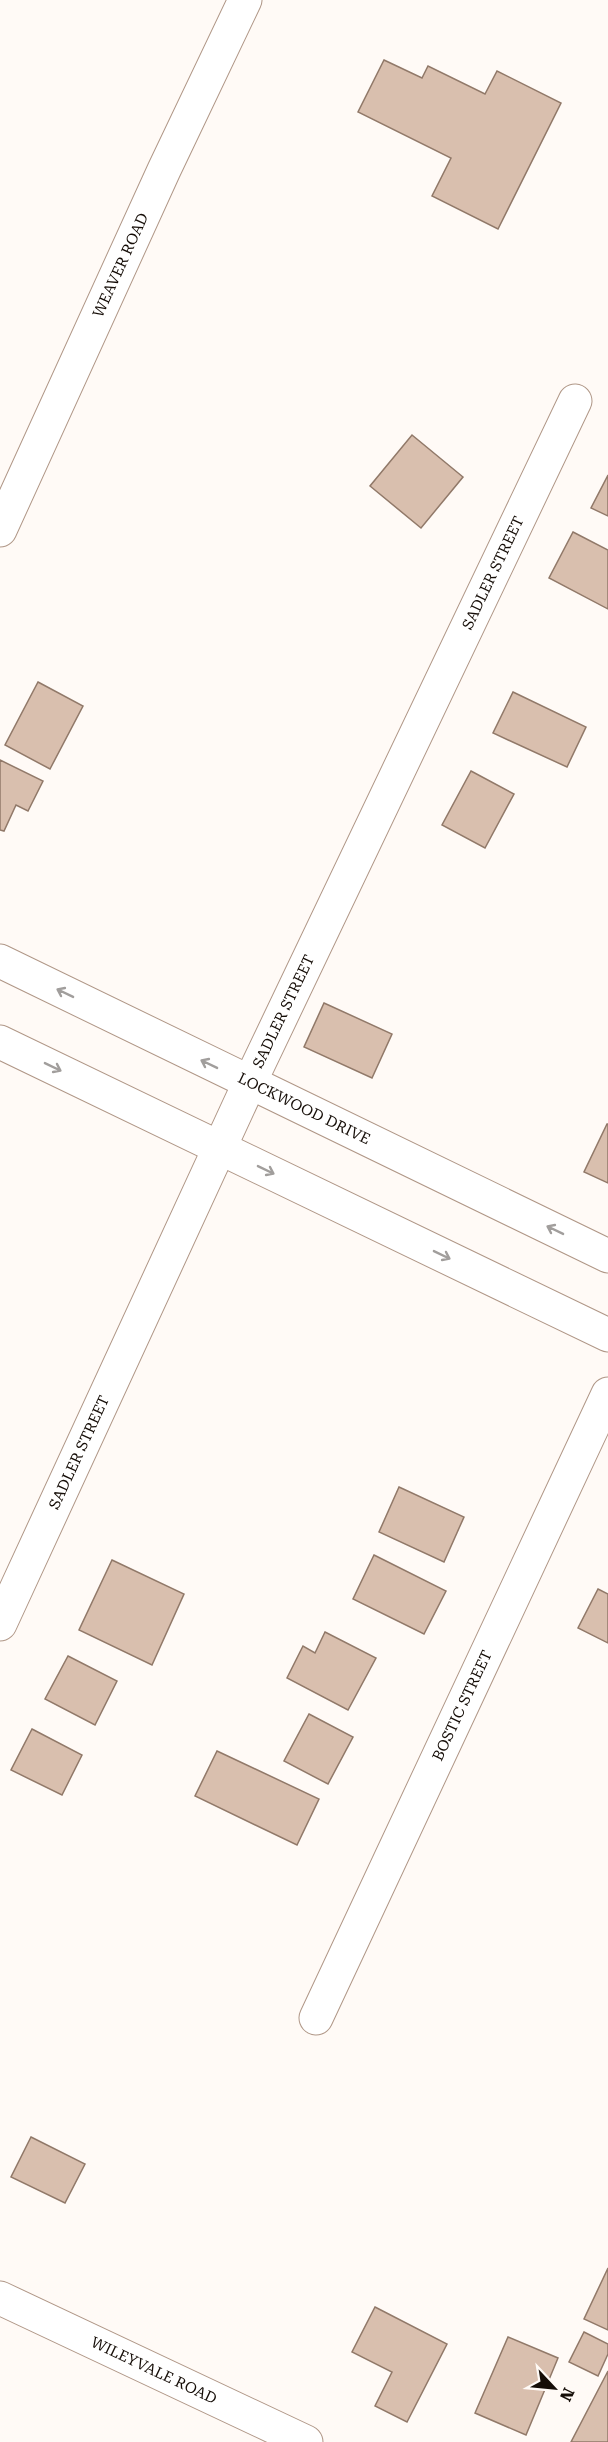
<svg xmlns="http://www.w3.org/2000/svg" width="608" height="2442" viewBox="0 0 608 2442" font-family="'Roboto Serif',serif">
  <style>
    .building { fill: #d9bfae; stroke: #917969; stroke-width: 1.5 }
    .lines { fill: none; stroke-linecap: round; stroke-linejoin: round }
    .minor-casing { stroke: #b09787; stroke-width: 35 }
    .tertiary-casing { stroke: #b09787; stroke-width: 35 }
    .secondary-casing { stroke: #b09787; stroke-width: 35 }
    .minor { stroke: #fff; stroke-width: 33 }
    .tertiary { stroke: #fff; stroke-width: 33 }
    .secondary { stroke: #fff; stroke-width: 33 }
    .oneway { stroke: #a19e9c }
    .labels { text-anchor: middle; stroke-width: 5; stroke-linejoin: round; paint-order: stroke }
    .street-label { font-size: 15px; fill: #150d07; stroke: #fffaf6 }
  </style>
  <rect width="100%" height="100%" fill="#fffaf6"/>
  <!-- building -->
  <g class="building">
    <polygon points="384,60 422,78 428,66 485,94 497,71 561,103 498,229 432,196 451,158 358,112"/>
    <polygon points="412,435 463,477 421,528 370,486"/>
    <polygon points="608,475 608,516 591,508"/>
    <polygon points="573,532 608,550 608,609 549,578"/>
    <polygon points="38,682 83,706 50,769 5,745"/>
    <polygon points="513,692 586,727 567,767 493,733"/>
    <polygon points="0,760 43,781 28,811 16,805 4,831 0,830"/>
    <polygon points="471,771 514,794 485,848 442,825"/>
    <polygon points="324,1003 392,1034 372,1078 304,1047"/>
    <polygon points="607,1124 608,1124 608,1183 584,1172"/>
    <polygon points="399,1487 464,1517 444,1562 379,1532"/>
    <polygon points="374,1555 446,1591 424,1634 353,1599"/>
    <polygon points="112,1560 184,1594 152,1665 79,1630"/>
    <polygon points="598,1589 608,1594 608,1643 578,1628"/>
    <polygon points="325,1632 376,1658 348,1710 287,1678 303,1646 315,1653"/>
    <polygon points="68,1656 117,1681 95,1725 45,1699"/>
    <polygon points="309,1714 353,1737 328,1784 284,1761"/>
    <polygon points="32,1729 82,1755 62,1795 11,1770"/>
    <polygon points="217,1751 319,1799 297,1845 195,1796"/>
    <polygon points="31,2137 85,2164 65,2203 11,2177"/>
    <polygon points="608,2268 608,2330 584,2319"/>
    <polygon points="375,2307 447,2344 407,2422 375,2406 392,2372 352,2352"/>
    <polygon points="584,2332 608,2344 608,2354 598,2376 569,2362"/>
    <polygon points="508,2337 558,2358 526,2435 475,2413"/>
    <polygon points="608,2371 608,2442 571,2442"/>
  </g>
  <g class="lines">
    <!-- minor casing -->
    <g class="minor-casing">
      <g id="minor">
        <path id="s1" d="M 0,1624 L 249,1084 L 575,401"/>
        <path id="s2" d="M 316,2018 L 608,1394"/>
        <path id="s3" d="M 0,2298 L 306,2442"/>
      </g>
    </g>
    <!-- tertiary casing -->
    <g class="tertiary-casing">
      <g id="tertiary">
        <path id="s4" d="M 0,530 L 164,170 L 245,0"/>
      </g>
    </g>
    <!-- secondary casing -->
    <g class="secondary-casing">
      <g id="secondary">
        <path id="s5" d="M 0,961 L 608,1256"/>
        <polyline points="0,1042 608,1335"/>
      </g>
    </g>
    <!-- minor -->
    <use href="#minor" class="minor"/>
    <!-- tertiary -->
    <use href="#tertiary" class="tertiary"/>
    <!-- secondary -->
    <use href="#secondary" class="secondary"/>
  </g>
  <!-- one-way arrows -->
  <defs><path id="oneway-shaft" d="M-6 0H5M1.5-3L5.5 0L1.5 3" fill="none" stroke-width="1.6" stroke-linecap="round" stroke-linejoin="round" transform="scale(1.5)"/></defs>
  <g class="oneway">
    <use href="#oneway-shaft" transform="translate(65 993) rotate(-154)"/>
    <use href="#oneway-shaft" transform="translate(209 1064) rotate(-154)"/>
    <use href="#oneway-shaft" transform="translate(53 1067) rotate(26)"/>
    <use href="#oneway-shaft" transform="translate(266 1170) rotate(26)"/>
    <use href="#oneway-shaft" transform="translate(555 1230) rotate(-154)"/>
    <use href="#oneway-shaft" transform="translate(442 1255) rotate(26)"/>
  </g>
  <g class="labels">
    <!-- street labels -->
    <g class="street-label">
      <text dy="5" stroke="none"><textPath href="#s4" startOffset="291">WEAVER ROAD</textPath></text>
      <text dy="5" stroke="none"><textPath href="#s1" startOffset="1161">SADLER STREET</textPath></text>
      <text dy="5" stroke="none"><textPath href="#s1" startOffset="675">SADLER STREET</textPath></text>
      <text dy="5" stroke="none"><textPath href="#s5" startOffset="338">LOCKWOOD DRIVE</textPath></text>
      <text dy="5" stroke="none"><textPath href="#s1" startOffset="189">SADLER STREET</textPath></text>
      <text dy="5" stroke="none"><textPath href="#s2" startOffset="345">BOSTIC STREET</textPath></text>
      <text dy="5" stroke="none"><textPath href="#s3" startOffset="170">WILEYVALE ROAD</textPath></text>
    </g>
  </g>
  <!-- north arrow -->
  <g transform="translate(554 2388) rotate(116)" stroke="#fffaf6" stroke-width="4.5" paint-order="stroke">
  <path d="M0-4.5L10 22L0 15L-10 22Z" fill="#150d07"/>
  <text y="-9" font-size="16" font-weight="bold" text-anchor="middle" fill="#150d07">N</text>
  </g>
</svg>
